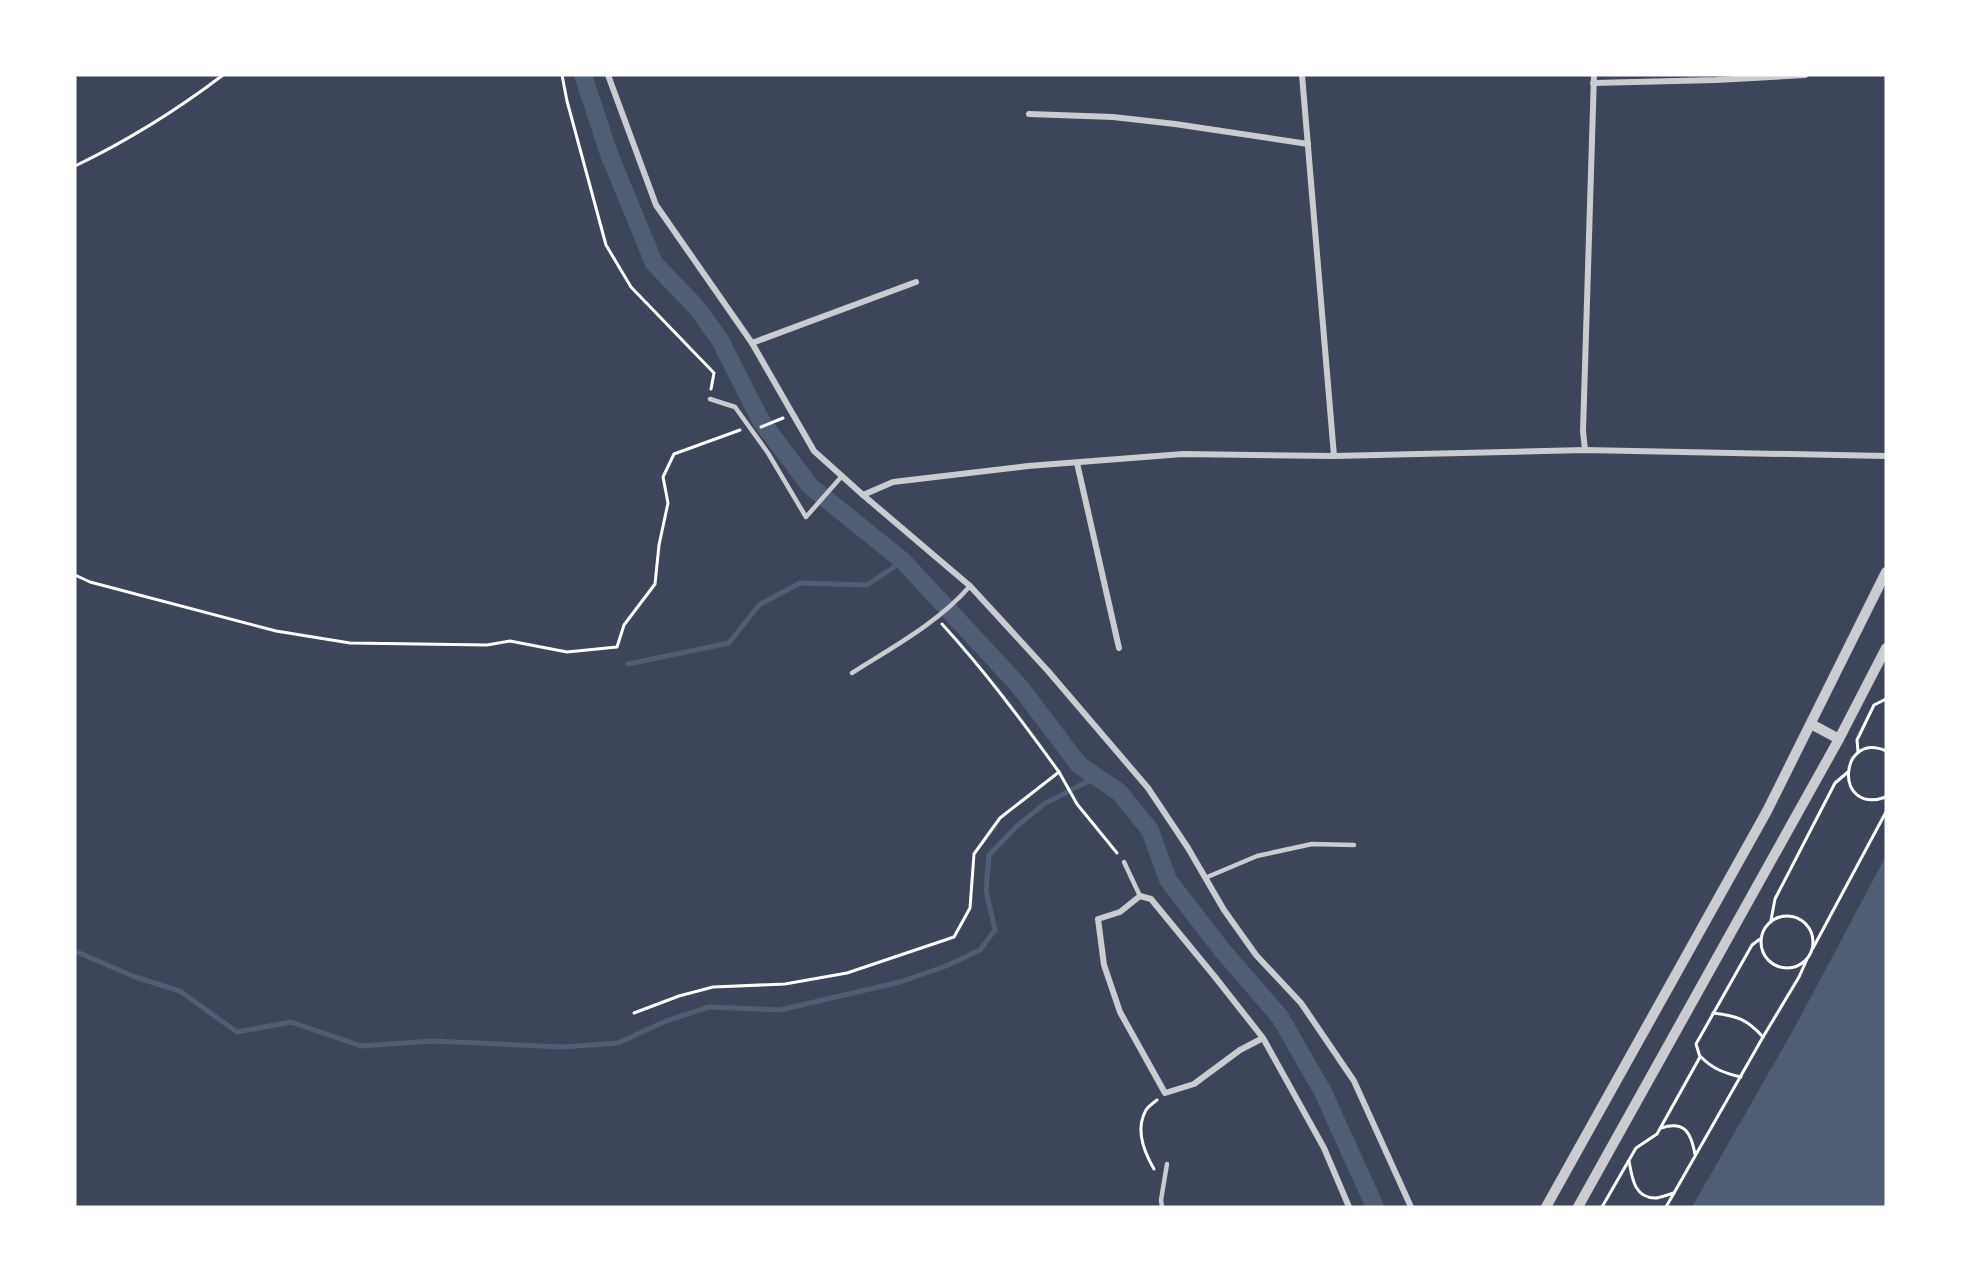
<svg xmlns="http://www.w3.org/2000/svg" width="1961" height="1282" viewBox="0 0 1961 1282" font-family="'Alegreya Sans',sans-serif">
  <style>
    .green { fill: #3c4559 }
    .water { fill: #4f5d75 }
    .lines { fill: none; stroke-linecap: round; stroke-linejoin: round }
    .stream { stroke: #4f5d75; stroke-width: 5 }
    .canal { stroke: #4f5d75; stroke-width: 18 }
    .path { stroke: #fff; stroke-width: 3 }
    .service { stroke: #caccd0; stroke-width: 4.5 }
    .minor { stroke: #caccd0; stroke-width: 6 }
    .tertiary { stroke: #caccd0; stroke-width: 10 }
  </style>
  <rect width="100%" height="100%" fill="#2d3142"/>
  <!-- green -->
  <rect class="green" x="75" y="75" width="1811" height="1132"/>
  <!-- water -->
  <polygon class="water" points="1886,856 1886,1207 1692,1207 1796,1025"/>
  <g class="lines">
    <!-- stream -->
    <g class="stream">
      <polyline points="628,664 729,643 759,605 800,583 867,585 903,561"/>
      <polyline points="75,951 135,977 180,991 237,1032 291,1022 361,1046 433,1041 563,1047 618,1043 666,1021 709,1007 780,1010 900,982 946,966 980,950 995,930 986,891 989,855 1016,827 1044,804 1096,777"/>
    </g>
    <!-- canal -->
    <polyline class="canal" points="583,75 609,154 654,263 697,308 720,340 761,421 810,486 903,561 1020,687 1079,765 1119,792 1150,830 1168,880 1222,950 1280,1017 1323,1092 1375,1207"/>
    <!-- path -->
    <g class="path">
      <polyline points="562,75 567,101 606,245 631,287 714,373 711,389"/>
      <path d="M 75,166 C 127,141 177,110 223,75"/>
      <polyline points="761,427 783,418"/>
      <polyline points="75,575 90,582 276,631 350,643 487,645 510,641 567,652 617,647 624,625 655,584 659,545 668,503 663,477 674,454 740,430"/>
      <path d="M 1886,751 C 1839,730 1833,816 1886,797"/>
      <polyline points="1858,752 1857,740 1874,705 1886,699"/>
      <polyline points="1059,772 1077,804 1117,853"/>
      <circle cx="1787" cy="942" r="26"/>
      <polyline points="1771,920 1775,899 1835,783 1848,772"/>
      <polyline points="1813,948 1886,812"/>
      <path d="M 634,1013 L 679,996 L 713,987 L 785,984 L 847,973 L 954,937 L 970,908 L 974,854 L 1000,818 L 1059,772 C 1022,721 985,671 942,624"/>
      <path d="M 1713,1013 C 1737,1016 1747,1019 1763,1037"/>
      <path d="M 1701,1057 C 1713,1069 1724,1073 1741,1077"/>
      <path d="M 1661,1128 C 1685,1120 1691,1133 1695,1154"/>
      <path d="M 1629,1161 C 1632,1177 1634,1198 1655,1198 C 1661,1198 1669,1194 1674,1193"/>
      <path d="M 1154,1169 C 1144,1152 1135,1129 1146,1110 C 1148,1107 1153,1103 1157,1100"/>
      <polyline points="1602,1207 1636,1148 1657,1134 1700,1057 1696,1044 1752,945 1760,939"/>
      <polyline points="1666,1207 1763,1037 1799,977 1807,959"/>
    </g>
    <!-- service -->
    <g class="service">
      <polyline points="710,399 735,407 768,453 806,517 842,476"/>
      <path d="M 852,673 C 893,647 938,623 970,586"/>
      <polyline points="1124,862 1140,896"/>
      <polyline points="1205,878 1257,856 1312,844 1354,845"/>
      <polyline points="1162,1207 1161,1200 1167,1164"/>
    </g>
    <!-- minor -->
    <g class="minor">
      <polyline points="608,75 656,205 752,343 814,451 863,495 893,482 1028,466 1183,454 1334,456 1585,450 1886,456"/>
      <polyline points="1302,75 1334,456"/>
      <polyline points="1593,83 1716,80 1805,75"/>
      <polyline points="1029,114 1113,117 1175,124 1308,144"/>
      <polyline points="752,343 916,282"/>
      <polyline points="1585,450 1583,431 1594,75"/>
      <polyline points="1077,463 1119,648"/>
      <polyline points="863,495 970,586 1048,671 1148,788 1188,848 1224,910 1256,955 1301,1003 1354,1081 1411,1207"/>
      <polyline points="1263,1038 1240,1050 1194,1084 1165,1093 1120,1012 1104,965 1098,919 1120,912 1140,896 1151,899 1215,977 1263,1038 1324,1148 1349,1207"/>
    </g>
    <!-- tertiary -->
    <g class="tertiary">
      <polyline points="1811,724 1839,739"/>
      <polyline points="1546,1207 1767,811 1886,572"/>
      <polyline points="1578,1207 1839,739 1886,648"/>
    </g>
  </g>
  <!-- border -->
  <rect width="1961" height="1282" fill="none" stroke="#ffffff" stroke-width="153"/>
</svg>
